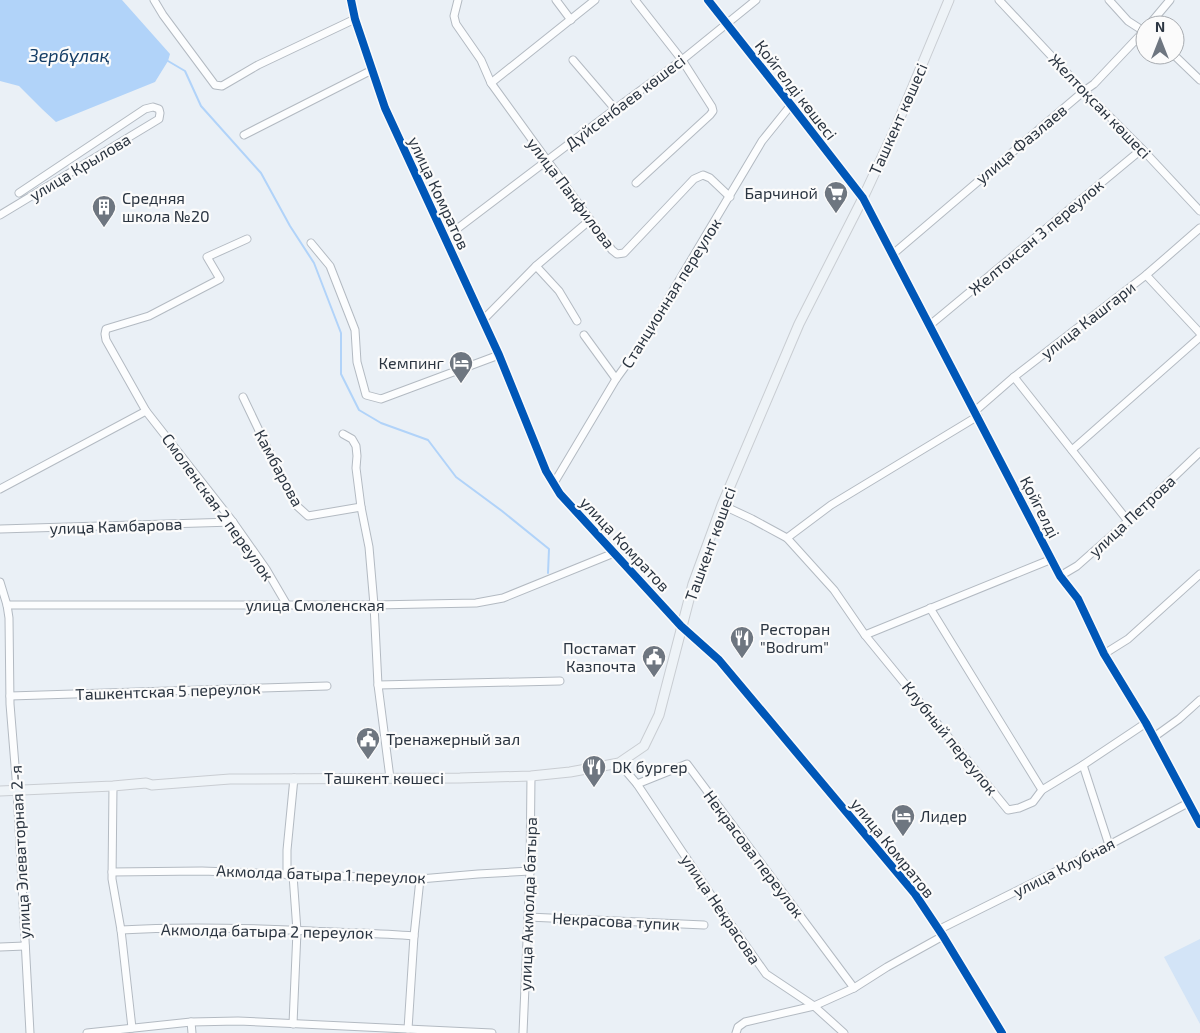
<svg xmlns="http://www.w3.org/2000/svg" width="1200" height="1033" viewBox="0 0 1200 1033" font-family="'Exo 2',sans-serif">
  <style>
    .green { fill: #d3e4f7 }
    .water { fill: #b1d3f9 }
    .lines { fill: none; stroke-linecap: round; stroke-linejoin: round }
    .stream { stroke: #b1d3f9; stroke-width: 2 }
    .minor-casing { stroke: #b3bac2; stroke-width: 9 }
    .major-casing { stroke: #c9cdd2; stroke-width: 11 }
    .minor { stroke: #fcfdfe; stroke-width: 7 }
    .major { stroke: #eef3f7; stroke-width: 9 }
    .cycleway-casing { stroke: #fbfbfb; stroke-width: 11 }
    .cycleway { stroke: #0057b8; stroke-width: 8 }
    .labels { text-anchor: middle; stroke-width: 4.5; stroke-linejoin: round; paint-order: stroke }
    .street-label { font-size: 16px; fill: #2b3541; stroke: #fbfbfb }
    .poi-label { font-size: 16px; fill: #2b3541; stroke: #fbfbfb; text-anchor: start }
    .water-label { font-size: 18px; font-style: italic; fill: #133c65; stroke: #fbfbfb }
  </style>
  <rect width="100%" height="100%" fill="#eaf0f6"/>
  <!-- green -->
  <polygon class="green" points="1200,939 1200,1024 1164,957"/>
  <!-- water -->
  <polygon class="water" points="0,0 122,0 170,54 168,61 155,82 56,122 42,109 19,86 0,81"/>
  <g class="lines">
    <!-- stream -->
    <polyline class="stream" points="168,61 185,71 201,106 261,173 290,226 314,263 341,333 341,374 359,410 381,423 428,440 456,477 502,511 549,549 548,573"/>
    <!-- minor casing -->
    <g class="minor-casing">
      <g id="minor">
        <polyline points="154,0 163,15 215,85 222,86 258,65 355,19"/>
        <polyline points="351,0 355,19 385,108 499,355 546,471 560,494 681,626 719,660 915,894 943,936 1002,1033"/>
        <polyline points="458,0 454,16 456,24 481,60 491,83 612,250 617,254 624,253 694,179 703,175 710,178 730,197"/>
        <polyline points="556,0 571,20"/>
        <polyline points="635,0 682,60 712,107 713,111 710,115 636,183"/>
        <polyline points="708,0 791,105 863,198 1060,576 1078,599 1104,654 1146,723 1200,824"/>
        <polyline points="999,0 1084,91 1142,149 1200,211"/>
        <polyline points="1109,0 1128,21 1145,32"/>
        <polyline points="1149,25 1170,0"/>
        <polyline points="1174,55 1200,80"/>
        <polyline points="573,60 615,109"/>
        <polyline points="491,83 595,0"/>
        <polyline points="244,135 372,70"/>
        <polyline points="0,215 159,119 160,113 159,109 153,107 145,109 19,193"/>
        <polyline points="445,238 615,109 682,60 756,0"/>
        <polyline points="247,239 207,257 220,279 149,316 106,329 105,334 106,340 146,411 233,522 266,569 287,605"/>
        <polyline points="311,243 330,266 355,330 357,362 366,395 381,399 499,355"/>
        <polyline points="893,254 1084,91 1094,84 1145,30"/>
        <polyline points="536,266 559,291 577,321"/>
        <polyline points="1146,275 1200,333"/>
        <polyline points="483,320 536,266 590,220"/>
        <polyline points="930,325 1142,149"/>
        <polyline points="584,335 616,379"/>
        <polyline points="1014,377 1128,521"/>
        <polyline points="243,397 285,485 297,506 308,516 361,507"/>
        <polyline points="975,411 1014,377 1146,275 1200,228"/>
        <polyline points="343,434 352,439 356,446 357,456 356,468 361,507 369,547 374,605 378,685 390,778"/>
        <polyline points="1072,450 1200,337"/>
        <polyline points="554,483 616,379 640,346 762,141 791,105"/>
        <polyline points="0,489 146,411"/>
        <polyline points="722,505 752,519 787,538 834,590 865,635 1008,810 1019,808 1033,802 1042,790 1083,765 1146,723"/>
        <polyline points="0,529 233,522"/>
        <polyline points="787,538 831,505 978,416"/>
        <polyline points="1060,576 1077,566 1128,521 1200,452"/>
        <polyline points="0,582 7,605 9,618 10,704 17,790 30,1033"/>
        <polyline points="7,605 374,605 476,603 503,598 614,553"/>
        <polyline points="930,608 1042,790"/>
        <polyline points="865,635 1052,559"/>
        <polyline points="1104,654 1128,639 1200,574"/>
        <polyline points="378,685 560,681"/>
        <polyline points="10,696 327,686"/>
        <polyline points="1154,737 1179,719 1200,700"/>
        <polyline points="619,763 637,784 727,919 766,974 814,1006 844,1033"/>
        <polyline points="1083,765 1109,845"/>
        <polyline points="637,784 687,764 854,988"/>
        <polyline points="113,786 112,879 121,930 132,1028"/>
        <polyline points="112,872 202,871 420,879 478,874 530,871"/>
        <polyline points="287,875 287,850 294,778"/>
        <polyline points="528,917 704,925"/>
        <path d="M 121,930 C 184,926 248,928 311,931 C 346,933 380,933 414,936"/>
        <polyline points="938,930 1109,845 1188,803"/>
        <polyline points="0,947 25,946"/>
        <polyline points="191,1022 192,1033"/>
        <polyline points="293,1024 297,931 293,875"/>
        <polyline points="408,1029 414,936 420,879"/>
        <polyline points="87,1033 191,1022 238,1021 492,1033"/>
        <polyline points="523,1033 530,871 531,776"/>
        <polyline points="736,1033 738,1027 745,1022 814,1006 854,988 887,967 943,936"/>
      </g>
    </g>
    <!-- major casing -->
    <g class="major-casing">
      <polyline id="major" points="0,791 113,786 146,783 152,785 230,779 460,778 531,776 570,772 619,763 644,746 659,715 693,584 722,505 799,324 863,198 896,127 949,0"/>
    </g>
    <!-- minor -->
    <use href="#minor" class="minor"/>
    <!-- major -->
    <use href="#major" class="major"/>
    <!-- cycleway casing -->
    <g class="cycleway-casing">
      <g id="cycleway">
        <polyline points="351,0 355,19 385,108 499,355 546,471 560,494 681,626 719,660 915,894 943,936 1002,1033"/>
        <polyline points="708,0 791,105 863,198 1060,576 1078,599 1104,654 1146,723 1200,824"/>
      </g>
    </g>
    <!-- cycleway -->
    <use href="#cycleway" class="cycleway"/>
  </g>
  <!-- icons -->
  <defs>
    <g id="supermarket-pin" transform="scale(1.25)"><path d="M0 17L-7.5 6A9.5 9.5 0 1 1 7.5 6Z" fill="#6e7680" stroke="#fbfbfb"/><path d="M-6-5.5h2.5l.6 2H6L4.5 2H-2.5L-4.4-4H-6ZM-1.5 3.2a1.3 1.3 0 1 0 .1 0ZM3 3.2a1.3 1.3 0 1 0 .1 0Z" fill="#fff"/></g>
    <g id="building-pin" transform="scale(1.25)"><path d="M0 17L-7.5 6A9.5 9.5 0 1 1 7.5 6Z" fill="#6e7680" stroke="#fbfbfb"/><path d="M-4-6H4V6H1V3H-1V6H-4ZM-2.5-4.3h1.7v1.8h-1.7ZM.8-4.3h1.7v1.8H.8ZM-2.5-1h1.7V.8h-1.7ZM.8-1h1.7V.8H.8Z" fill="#fff"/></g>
    <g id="hotel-pin" transform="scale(1.25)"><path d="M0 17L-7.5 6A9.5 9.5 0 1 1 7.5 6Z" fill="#6e7680" stroke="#fbfbfb"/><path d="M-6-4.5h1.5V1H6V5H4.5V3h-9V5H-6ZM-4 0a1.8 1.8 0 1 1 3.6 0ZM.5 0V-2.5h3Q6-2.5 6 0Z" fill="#fff"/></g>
    <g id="restaurant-pin" transform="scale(1.25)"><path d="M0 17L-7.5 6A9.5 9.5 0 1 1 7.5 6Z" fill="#6e7680" stroke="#fbfbfb"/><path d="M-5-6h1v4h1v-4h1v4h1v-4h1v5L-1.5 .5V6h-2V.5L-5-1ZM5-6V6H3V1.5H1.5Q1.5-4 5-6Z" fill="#fff"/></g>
    <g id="civic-pin" transform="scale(1.25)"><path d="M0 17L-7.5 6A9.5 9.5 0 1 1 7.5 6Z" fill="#6e7680" stroke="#fbfbfb"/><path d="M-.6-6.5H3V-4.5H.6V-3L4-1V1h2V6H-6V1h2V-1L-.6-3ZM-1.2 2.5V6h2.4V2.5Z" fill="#fff"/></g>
  </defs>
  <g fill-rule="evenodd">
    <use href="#supermarket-pin" x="836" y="193"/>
    <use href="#building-pin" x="104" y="207"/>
    <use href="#hotel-pin" x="461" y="363"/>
    <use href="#restaurant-pin" x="742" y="638"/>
    <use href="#civic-pin" x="654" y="657"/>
    <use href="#civic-pin" x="368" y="739"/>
    <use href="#restaurant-pin" x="594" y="767"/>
    <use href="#hotel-pin" x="903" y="816"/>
  </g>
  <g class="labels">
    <!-- street labels -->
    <g class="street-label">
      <text transform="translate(796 90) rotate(52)" y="6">Қойгелді көшесі</text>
      <text transform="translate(625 102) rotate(-37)" y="6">Дүйсенбаев көшесі</text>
      <text transform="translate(1100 106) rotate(46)" y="6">Желтоқсан көшесі</text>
      <text transform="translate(898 119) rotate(-66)" y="6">Ташкент көшесі</text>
      <text transform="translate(1021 144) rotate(-40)" y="6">улица Фазлаев</text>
      <text transform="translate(80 167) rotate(-31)" y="6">улица Крылова</text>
      <text transform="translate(439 193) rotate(65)" y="6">улица Комратов</text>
      <text transform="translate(571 193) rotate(53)" y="6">улица Панфилова</text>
      <text transform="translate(1036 237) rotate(-40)" y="6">Желтоксан 3 переулок</text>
      <text transform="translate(671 293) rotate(-58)" y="6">Станционная переулок</text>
      <text transform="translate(1088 320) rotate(-38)" y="6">улица Кашгари</text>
      <text transform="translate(279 468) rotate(62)" y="6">Камбарова</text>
      <text transform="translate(218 507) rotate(54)" y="6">Смоленская 2 переулок</text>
      <text transform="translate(1040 507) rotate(63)" y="6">Қойгелді</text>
      <text transform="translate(1132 516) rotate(-43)" y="6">улица Петрова</text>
      <text transform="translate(116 526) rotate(-2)" y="6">улица Камбарова</text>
      <text transform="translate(625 544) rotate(47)" y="6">улица Комратов</text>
      <text transform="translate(710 544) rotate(-70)" y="6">Ташкент көшесі</text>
      <text x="315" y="611">улица Смоленская</text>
      <text transform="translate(168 691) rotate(-2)" y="6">Ташкентская 5 переулок</text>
      <text transform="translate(950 738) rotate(51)" y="6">Клубный переулок</text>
      <text x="384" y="784">Ташкент көшесі</text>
      <text transform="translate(893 848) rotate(51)" y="6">улица Комратов</text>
      <text transform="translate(20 852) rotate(-93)" y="6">улица Элеваторная 2-я</text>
      <text transform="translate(754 854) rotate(53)" y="6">Некрасова переулок</text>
      <text transform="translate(1064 867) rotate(-27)" y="6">улица Клубная</text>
      <text transform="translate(321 874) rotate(2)" y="6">Акмолда батыра 1 переулок</text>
      <text transform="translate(528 904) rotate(-88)" y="6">улица Акмолда батыра</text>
      <text transform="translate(721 909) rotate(56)" y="6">улица Некрасова</text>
      <text transform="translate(616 921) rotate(3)" y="6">Некрасова тупик</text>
      <text transform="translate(267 931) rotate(1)" y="6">Акмолда батыра 2 переулок</text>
    </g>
    <!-- poi labels -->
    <g class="poi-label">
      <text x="818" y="199" text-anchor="end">Барчиной</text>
      <text x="122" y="204">Средняя<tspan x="122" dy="18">школа №20</tspan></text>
      <text x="444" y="369" text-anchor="end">Кемпинг</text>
      <text x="760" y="635">Ресторан<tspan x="760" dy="18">"Bodrum"</tspan></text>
      <text x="636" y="654" text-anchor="end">Постамат<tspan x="636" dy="18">Казпочта</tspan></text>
      <text x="386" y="745">Тренажерный зал</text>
      <text x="612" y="773">DK бургер</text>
      <text x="920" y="822">Лидер</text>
    </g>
    <!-- water labels -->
    <g class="water-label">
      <text x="69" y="62">Зербұлақ</text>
    </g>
  </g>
  <!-- north arrow -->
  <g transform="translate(1160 40)"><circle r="24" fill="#fbfbfb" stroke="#a8acb1"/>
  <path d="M0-4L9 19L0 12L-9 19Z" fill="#6e7680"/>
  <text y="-8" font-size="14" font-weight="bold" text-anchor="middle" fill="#2b3541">N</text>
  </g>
</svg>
